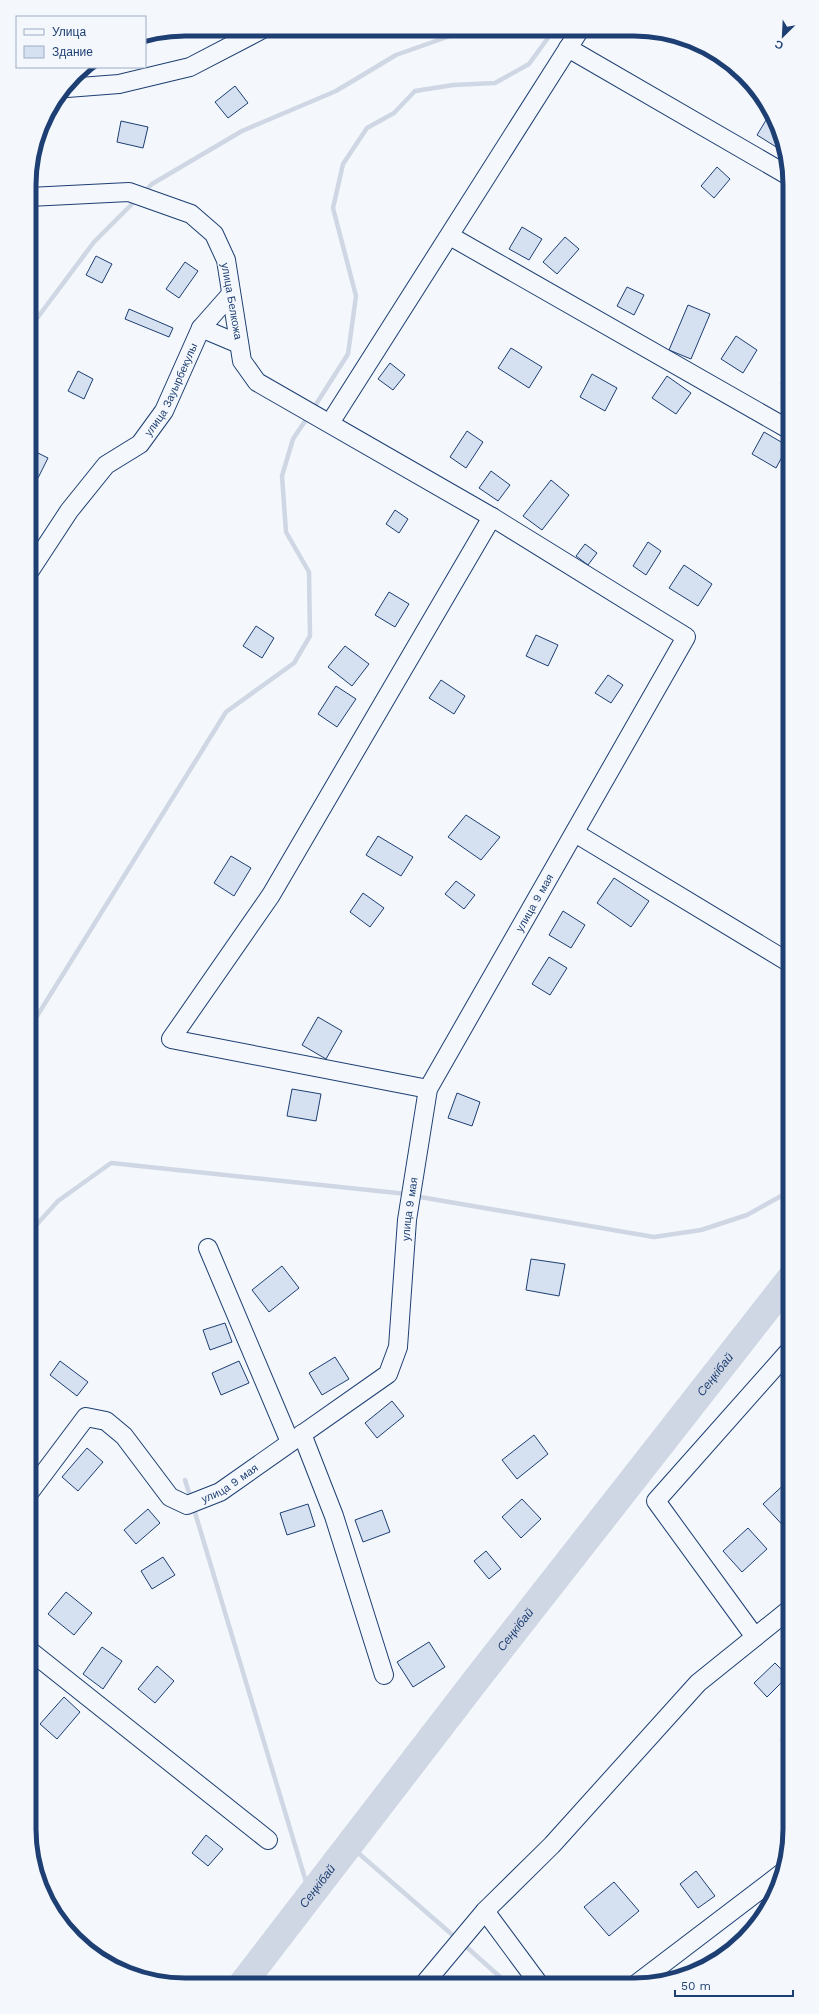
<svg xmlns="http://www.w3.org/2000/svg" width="819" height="2014" viewBox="0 0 819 2014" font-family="'Work Sans',sans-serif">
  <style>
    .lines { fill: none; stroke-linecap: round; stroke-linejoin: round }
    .stream { stroke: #cfd7e4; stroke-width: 4.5 }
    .river { stroke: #cfd7e4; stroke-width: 28 }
    .building { fill: #d5e0f0; stroke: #1d3f73 }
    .minor-casing { stroke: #1d3f73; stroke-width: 20 }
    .minor { stroke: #f4f7fb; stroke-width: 18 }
    .labels { text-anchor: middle; stroke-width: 3; stroke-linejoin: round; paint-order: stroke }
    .street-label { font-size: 11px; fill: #1d3f73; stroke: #f4f7fb }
    .water-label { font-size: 12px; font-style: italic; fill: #1d3f73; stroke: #f4f7fb }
    .rim { fill: none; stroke: #1d3f73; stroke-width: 5 }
  </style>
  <rect width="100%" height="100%" fill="#f4f7fb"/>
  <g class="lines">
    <!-- stream -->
    <g class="stream">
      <polyline points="144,192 152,184 242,131 336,91 396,55 464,31"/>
      <polyline points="29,329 94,242 137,199"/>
      <polyline points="313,409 348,354 356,296 333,208 343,164 367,128 394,113 415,91 453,85 495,83 529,64 553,31"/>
      <polyline points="29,1029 226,712 294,663 310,636 309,572 286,532 282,476 293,439 309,415"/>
      <polyline points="414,1196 654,1237 701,1230 747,1215 790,1191"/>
      <polyline points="29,1233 58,1201 111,1163 407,1194"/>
      <polyline points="185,1480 191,1499"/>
      <polyline points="193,1506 310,1895"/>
      <polyline points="349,1845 456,1938"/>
      <polyline points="462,1943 508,1984"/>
    </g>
    <!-- river -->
    <path class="river" id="s1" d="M 243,1983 L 476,1680 L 790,1279"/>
  </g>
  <!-- building -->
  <g class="building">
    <polygon points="235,86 248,103 228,118 215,102"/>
    <polygon points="771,112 785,145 781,150 757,135"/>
    <polygon points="121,121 148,127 143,148 117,142"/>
    <polygon points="717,167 730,179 714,198 701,186"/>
    <polygon points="522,227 542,239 529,260 509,249"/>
    <polygon points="565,237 579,249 557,274 543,262"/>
    <polygon points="96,256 112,264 102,283 86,275"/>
    <polygon points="185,262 198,271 179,298 166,289"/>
    <polygon points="627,287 644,295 634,315 617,306"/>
    <polygon points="688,305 710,314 691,359 669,350"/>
    <polygon points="129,309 173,328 169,337 125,319"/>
    <polygon points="736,336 757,350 743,373 721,359"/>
    <polygon points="511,348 542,367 529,388 498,368"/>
    <polygon points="390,363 405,375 393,390 378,379"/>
    <polygon points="790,369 790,389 781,384"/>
    <polygon points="78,371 93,379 84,399 68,391"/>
    <polygon points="592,374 617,388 605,411 580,397"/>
    <polygon points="667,376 691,393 676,414 652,398"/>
    <polygon points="467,431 483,442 466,468 450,457"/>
    <polygon points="764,432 788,446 776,468 752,454"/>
    <polygon points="32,450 48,458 38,478 29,473 29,455"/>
    <polygon points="491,471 510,485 498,501 479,488"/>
    <polygon points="551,480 569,495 542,530 523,516"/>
    <polygon points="395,510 408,519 399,533 386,524"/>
    <polygon points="648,542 661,551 646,575 633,566"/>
    <polygon points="585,544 597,553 588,565 576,556"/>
    <polygon points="684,565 712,584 698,606 669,588"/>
    <polygon points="389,592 409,604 395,627 375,615"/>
    <polygon points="256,626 274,638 262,658 243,646"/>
    <polygon points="536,635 558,645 548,666 526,656"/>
    <polygon points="345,646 369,664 352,686 328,667"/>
    <polygon points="608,675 623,685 611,703 595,693"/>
    <polygon points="441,680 465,696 454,714 429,698"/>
    <polygon points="336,686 356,699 337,727 318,714"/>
    <polygon points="466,815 500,837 481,860 448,837"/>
    <polygon points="378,836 413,857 401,876 366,855"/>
    <polygon points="231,856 251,868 234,896 214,883"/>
    <polygon points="614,878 649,901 631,927 597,903"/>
    <polygon points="456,881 475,895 464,909 445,894"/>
    <polygon points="363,893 384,908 370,927 350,912"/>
    <polygon points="563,911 585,925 571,948 549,935"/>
    <polygon points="549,957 567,968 550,995 532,984"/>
    <polygon points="318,1017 342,1031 326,1059 302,1045"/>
    <polygon points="292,1089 321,1094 316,1121 287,1116"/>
    <polygon points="457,1093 480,1102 472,1126 448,1118"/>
    <polygon points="531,1259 565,1264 559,1296 526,1290"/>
    <polygon points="282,1266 299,1288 269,1312 252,1290"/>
    <polygon points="225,1323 232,1342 210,1350 203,1330"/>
    <polygon points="335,1357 349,1379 322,1395 309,1373"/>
    <polygon points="60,1361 88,1382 77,1396 50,1375"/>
    <polygon points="239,1361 249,1383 221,1395 212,1373"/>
    <polygon points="392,1401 404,1416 377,1438 365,1423"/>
    <polygon points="534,1435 548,1454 517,1479 502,1460"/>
    <polygon points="87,1448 103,1462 78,1491 62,1477"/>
    <polygon points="789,1480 790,1481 790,1533 763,1504"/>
    <polygon points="522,1499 541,1519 521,1538 502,1517"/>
    <polygon points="308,1504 315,1526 287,1535 280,1513"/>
    <polygon points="148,1509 160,1523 136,1544 124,1530"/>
    <polygon points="382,1510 390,1532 363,1542 355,1520"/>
    <polygon points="748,1528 767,1549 742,1572 723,1551"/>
    <polygon points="486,1551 501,1569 489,1579 474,1561"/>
    <polygon points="163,1557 175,1575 152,1589 141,1571"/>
    <polygon points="66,1592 92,1613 74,1635 48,1614"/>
    <polygon points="429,1642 445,1667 413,1687 397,1662"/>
    <polygon points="102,1647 122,1661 103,1689 83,1674"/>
    <polygon points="775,1663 788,1676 767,1697 754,1683"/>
    <polygon points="157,1666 174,1681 155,1703 138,1689"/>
    <polygon points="64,1697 80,1712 57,1739 40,1724"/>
    <polygon points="790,1736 790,1760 781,1739"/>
    <polygon points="206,1835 223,1849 208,1866 192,1853"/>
    <polygon points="696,1871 715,1896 698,1908 680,1884"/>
    <polygon points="614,1882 639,1911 609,1936 584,1907"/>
    <polygon points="737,1939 739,1941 718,1960 716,1956"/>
  </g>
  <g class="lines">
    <!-- minor casing -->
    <g class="minor-casing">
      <g id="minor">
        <polyline points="568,48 789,176"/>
        <polyline points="67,88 119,84 190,67 263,29"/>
        <polyline points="450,236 790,430"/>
        <polyline points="201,328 239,344"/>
        <polyline points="330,423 579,31"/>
        <path id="s2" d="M 29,572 L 69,511 L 106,465 L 140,444 L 164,411 L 201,328 L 231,294"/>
        <polyline points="575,833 790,963"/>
        <polyline points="428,1089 171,1039 271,895 492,517"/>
        <polyline points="208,1248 290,1442"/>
        <polyline points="302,1434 334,1516 384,1675"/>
        <path id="s3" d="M 29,1493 L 86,1417 L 106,1421 L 124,1436 L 170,1497 L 187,1505 L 220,1492 L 388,1374 L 398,1347 L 407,1220 L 428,1089 L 686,637 L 492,517 L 257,382 L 242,361 L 226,260 L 214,234 L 191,214 L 129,192 L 29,197"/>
        <polyline points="755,1637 656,1501 790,1350"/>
        <polyline points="29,1650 268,1840"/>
        <polyline points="485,1911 539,1984"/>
        <polyline points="424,1984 485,1911 552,1845 698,1683 790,1609"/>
        <polyline points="635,1985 782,1873"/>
      </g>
    </g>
    <!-- minor -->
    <use href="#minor" class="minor"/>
  </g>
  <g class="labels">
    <!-- street labels -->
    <g class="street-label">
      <text transform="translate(232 301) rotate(80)" y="4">улица Белкожа</text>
      <text dy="4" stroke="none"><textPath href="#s2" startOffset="235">улица Зауырбекулы</textPath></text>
      <text dy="4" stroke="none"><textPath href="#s3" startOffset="978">улица 9 мая</textPath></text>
      <text dy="4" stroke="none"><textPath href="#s3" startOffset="642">улица 9 мая</textPath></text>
      <text dy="4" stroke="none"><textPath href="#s3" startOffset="282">улица 9 мая</textPath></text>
    </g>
    <!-- water labels -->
    <g class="water-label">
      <text dy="4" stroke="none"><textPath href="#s1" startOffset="770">Сеңкібай</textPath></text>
      <text dy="4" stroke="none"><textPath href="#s1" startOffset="446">Сеңкібай</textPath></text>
      <text dy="4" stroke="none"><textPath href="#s1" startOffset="122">Сеңкібай</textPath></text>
    </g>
  </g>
  <!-- crop -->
  <path d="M0 0H819V2014H0ZM185 36H634A149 149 0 0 1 783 185V1829A149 149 0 0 1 634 1978H185A149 149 0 0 1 36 1829V185A149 149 0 0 1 185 36Z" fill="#f4f7fb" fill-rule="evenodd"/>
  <path class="rim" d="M185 36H634A149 149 0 0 1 783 185V1829A149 149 0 0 1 634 1978H185A149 149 0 0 1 36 1829V185A149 149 0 0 1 185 36Z"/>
  <!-- legend -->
  <rect x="16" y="16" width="130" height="52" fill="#f4f7fb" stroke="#9eadc5"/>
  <rect x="24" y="29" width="20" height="6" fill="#f4f7fb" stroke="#9eadc5"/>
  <text x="52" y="36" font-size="12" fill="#1d3f73">Улица</text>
  <rect x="24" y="46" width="20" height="12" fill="#d5e0f0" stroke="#9eadc5"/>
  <text x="52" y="56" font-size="12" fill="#1d3f73">Здание</text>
  <!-- north arrow -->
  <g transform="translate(783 36) rotate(204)" stroke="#f4f7fb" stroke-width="3" paint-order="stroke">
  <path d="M0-3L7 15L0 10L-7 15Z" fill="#1d3f73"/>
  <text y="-6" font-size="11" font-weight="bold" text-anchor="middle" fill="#1d3f73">С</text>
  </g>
  <!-- scale -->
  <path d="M675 1990v6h118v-6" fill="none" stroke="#1d3f73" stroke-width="2"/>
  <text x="681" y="1990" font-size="12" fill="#1d3f73" stroke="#f4f7fb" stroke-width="3" paint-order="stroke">50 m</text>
</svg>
